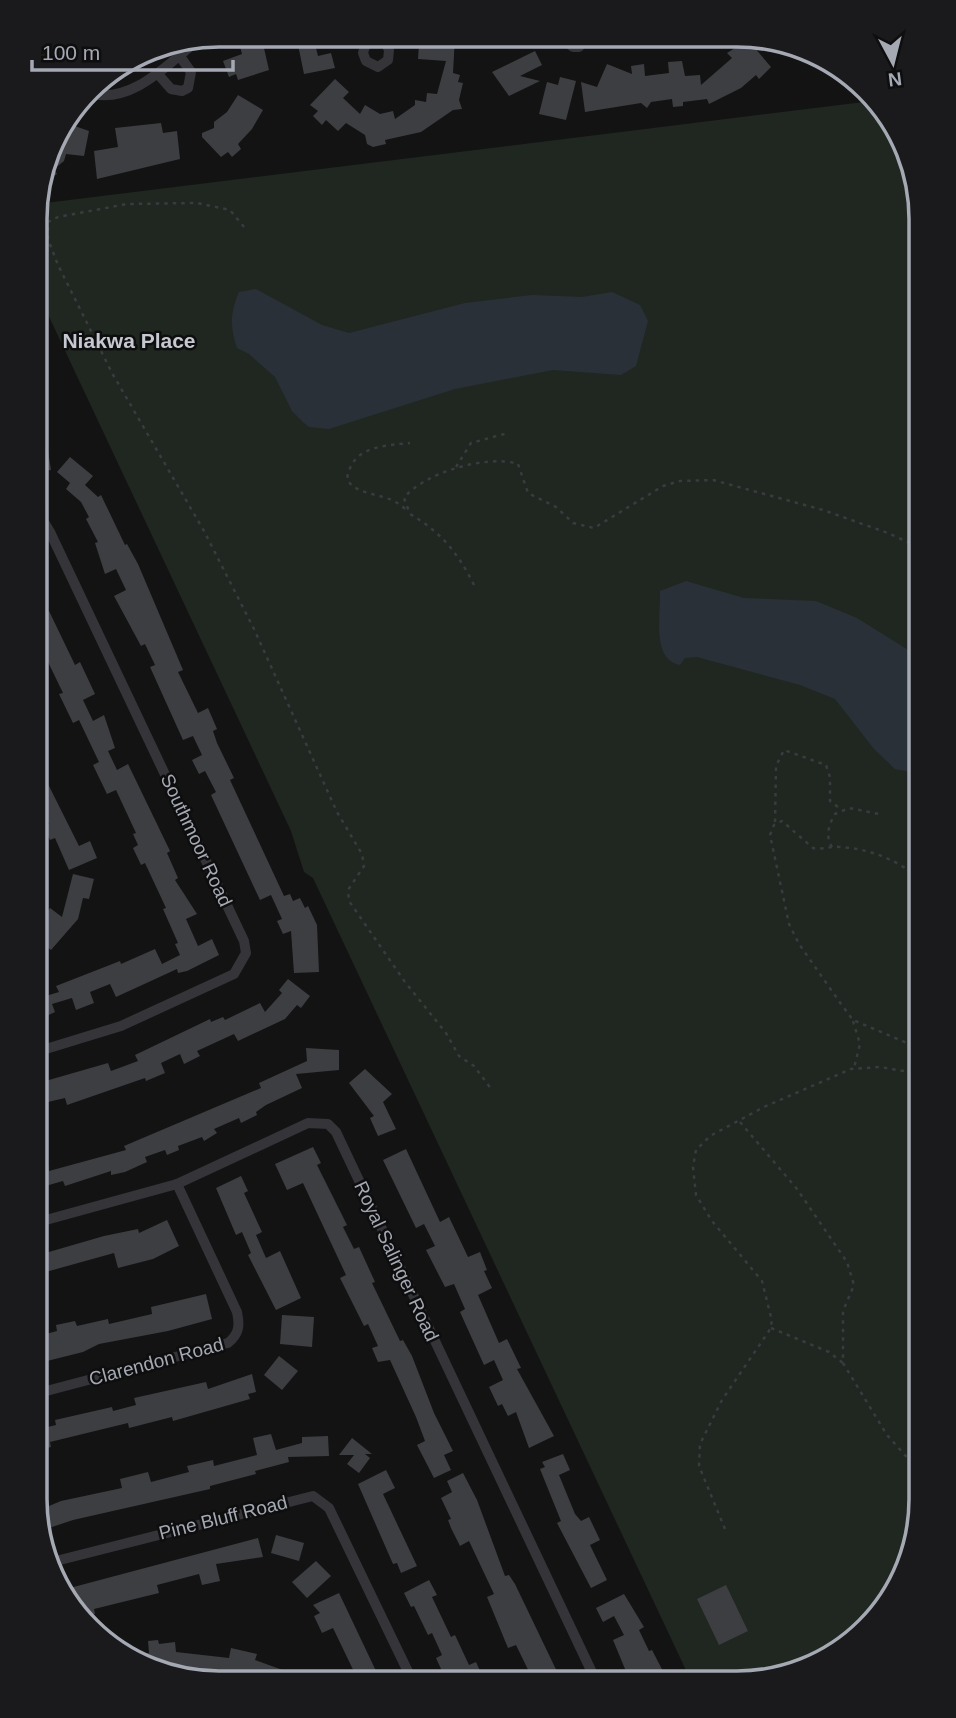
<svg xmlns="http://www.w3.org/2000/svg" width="956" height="1718" viewBox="0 0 956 1718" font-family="Arial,sans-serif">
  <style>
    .green { fill: #1f2720 }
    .water { fill: #2a3037 }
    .building { fill: #3d3e41 }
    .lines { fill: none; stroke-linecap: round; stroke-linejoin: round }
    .path { stroke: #3a3b40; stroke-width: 2.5; stroke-dasharray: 3.5 5; stroke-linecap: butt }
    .minor { stroke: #343439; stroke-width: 10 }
    .labels { text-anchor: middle; stroke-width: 5; stroke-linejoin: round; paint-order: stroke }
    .street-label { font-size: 19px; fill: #a5a9b4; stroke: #0e0e0f }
    .neighbourhood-label { font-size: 21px; font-weight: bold; fill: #c5c8d0; stroke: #0e0e0f }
    .rim { fill: none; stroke: #a5a9b4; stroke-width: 3.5 }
  </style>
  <rect width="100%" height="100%" fill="#131314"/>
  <!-- green -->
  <polygon class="green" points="872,101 911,160 921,220 921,1511 883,1610 796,1673 736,1683 692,1683 313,878 304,872 291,831 36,289 37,204"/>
  <!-- water -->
  <g class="water">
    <path d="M 256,289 L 322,325 L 349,333 L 465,303 L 532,295 L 582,297 L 612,292 L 640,305 L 648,321 L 636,366 L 621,375 L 553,370 L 455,389 L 329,429 L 309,427 L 304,423 L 292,411 L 275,377 L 249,354 L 237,348 C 230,327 230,313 239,292 Z"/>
    <path d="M 686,581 L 744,598 L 816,601 L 857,618 L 921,658 L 921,774 L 895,769 L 874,749 L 835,699 L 800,685 L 697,657 L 685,658 L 680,665 C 651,659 661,615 660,591 Z"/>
  </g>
  <!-- building -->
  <g class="building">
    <polygon points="237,35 261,35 269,70 238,80 236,74 229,77 223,61 242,54"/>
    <polygon points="296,35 313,36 318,56 331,53 335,68 304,74"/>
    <polygon points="427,36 455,36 453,73 460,75 458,82 463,83 459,100 462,109 453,110 421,132 385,140 386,144 373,147 367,144 365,135 346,123 338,131 326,120 322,125 313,116 318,111 310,105 335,79 349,92 343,98 360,114 365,105 380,114 393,111 395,119 415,105 415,100 426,102 427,93 437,94 446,61 418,59 419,44 427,45"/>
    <polygon points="748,40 771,67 759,79 756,75 741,88 709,104 707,99 683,102 683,106 673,107 672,99 651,102 647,108 641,103 585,112 581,82 597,87 607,64 632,74 631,66 644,64 645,76 669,73 668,62 682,61 685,76 700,75 701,85 732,58 727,53"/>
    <polygon points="535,51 542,65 520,76 540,81 509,96 492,72"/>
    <polygon points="560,77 576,81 566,120 539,114 547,82 558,85"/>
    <polygon points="238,95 263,110 252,129 238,144 241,149 232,157 228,152 221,157 202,137 202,133 214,128 214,122 227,112"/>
    <polygon points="161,123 163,133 177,131 180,159 97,179 94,151 118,147 115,128"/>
    <polygon points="69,124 89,131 84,156 66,154 64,161 54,169 57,174 40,184 54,138 62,128 68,129"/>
    <polygon points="47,445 51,470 36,472 36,447"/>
    <polygon points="70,457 93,476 85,485 98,497 101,495 125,545 127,544 138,564 183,670 178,672 198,713 208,708 217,729 213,731 217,743 234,778 230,780 284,896 290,894 293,901 300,898 305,908 308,906 317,925 319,972 294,973 291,931 283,934 277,921 282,919 271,895 260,900 211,795 216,792 205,771 199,774 192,760 202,755 193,736 183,740 150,667 155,665 145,644 141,646 114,596 126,590 116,569 105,574 95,543 98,542 86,519 89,517 81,502 66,489 70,483 57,472"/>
    <polygon points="36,597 44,614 49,611 75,665 80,662 95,694 83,700 93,721 104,715 115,748 108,751 117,770 128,764 170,851 167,853 178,878 175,880 197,914 186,919 198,946 212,939 219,955 187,971 178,973 177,969 116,997 110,984 90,992 94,1003 76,1010 72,998 52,1004 55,1012 36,1021 36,999 59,992 56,986 120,961 121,964 155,949 162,964 180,955 175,944 178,943 163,909 166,908 145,863 141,865 133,848 138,845 133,834 136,833 116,790 107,794 93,765 99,762 79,720 73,723 59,694 63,693 36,637"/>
    <polygon points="36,760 79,846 90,841 97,858 69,870 55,838 50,840 44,827 49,824 39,803 36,804"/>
    <polygon points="73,874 94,879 89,899 83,898 78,919 51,950 37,940 47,927 40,922 50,908 62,917"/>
    <polygon points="288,979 310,996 301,1008 297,1005 285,1019 238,1041 234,1034 197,1051 200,1056 184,1064 180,1054 161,1063 165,1073 146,1081 145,1078 67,1105 65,1098 35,1105 35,1084 108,1063 111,1071 138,1061 135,1055 210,1019 211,1022 223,1017 225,1020 260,1003 265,1012 282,993 279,990"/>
    <polygon points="306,1048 339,1050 339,1070 296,1074 302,1088 266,1105 256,1112 257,1115 241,1123 239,1118 214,1129 217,1133 204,1141 202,1137 178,1146 179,1150 167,1155 165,1150 145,1157 147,1162 125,1172 111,1175 111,1171 65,1186 63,1181 35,1189 35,1168 48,1165 49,1171 126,1150 124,1146 261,1088 259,1083 307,1061"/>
    <polygon points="365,1069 392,1094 383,1102 396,1129 378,1136 370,1118 374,1116 349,1083"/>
    <polygon points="313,1147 321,1163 317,1165 347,1225 343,1227 354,1249 359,1247 375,1282 372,1283 400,1341 403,1340 412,1356 434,1413 453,1451 444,1455 451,1470 434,1478 417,1445 425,1441 416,1417 390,1360 378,1362 372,1348 378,1346 368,1324 364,1326 340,1278 346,1275 303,1183 287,1190 275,1164"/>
    <polygon points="406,1149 440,1222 449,1217 468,1257 480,1252 487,1270 484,1271 492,1288 478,1295 499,1343 507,1339 521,1368 517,1369 554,1436 529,1448 516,1412 508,1416 502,1404 498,1406 489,1387 503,1380 494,1360 484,1365 460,1312 465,1309 454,1284 445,1287 426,1250 435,1246 424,1224 416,1228 383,1160"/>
    <polygon points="241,1176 248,1191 244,1193 262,1232 256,1235 266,1258 280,1251 301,1298 276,1310 248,1255 251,1253 242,1232 236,1235 216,1188"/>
    <polygon points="167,1220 179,1246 153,1259 118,1268 114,1253 35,1275 35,1256 104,1236 138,1229 139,1233"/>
    <polygon points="206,1294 212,1319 168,1331 99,1344 83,1352 35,1364 35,1337 57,1331 56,1325 75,1321 77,1326 108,1319 109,1324 152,1314 151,1307"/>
    <polygon points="282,1315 314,1317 312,1347 280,1344"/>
    <polygon points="279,1356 298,1371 282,1390 264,1375"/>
    <polygon points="252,1374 256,1392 248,1394 250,1399 173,1421 172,1417 129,1428 128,1423 91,1432 50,1442 51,1447 35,1451 35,1430 56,1425 55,1420 112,1407 113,1411 136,1405 134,1398 206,1382 208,1389"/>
    <polygon points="271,1434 276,1450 302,1443 302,1437 328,1436 329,1456 288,1457 289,1462 255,1471 256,1474 210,1486 210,1489 73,1520 40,1531 37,1511 61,1501 122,1488 120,1479 148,1472 151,1482 189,1472 187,1466 213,1460 214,1466 257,1455 253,1438"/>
    <polygon points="352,1438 372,1454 365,1454 370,1458 359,1473 347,1464 354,1455 339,1455"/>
    <polygon points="563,1454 570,1470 559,1475 575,1514 581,1521 589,1517 600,1540 590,1545 607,1580 591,1588 557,1523 561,1521 540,1469 545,1467 542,1462"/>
    <polygon points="386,1470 395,1488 383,1494 417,1566 401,1573 397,1563 393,1564 358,1484"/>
    <polygon points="463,1473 477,1500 505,1576 509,1575 515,1584 562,1682 534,1682 516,1645 508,1648 487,1597 494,1594 469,1541 460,1546 451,1528 448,1520 451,1519 441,1498 452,1492 447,1481"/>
    <polygon points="276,1535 304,1543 299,1561 271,1553"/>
    <polygon points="258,1538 263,1557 216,1564 220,1581 202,1585 199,1574 157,1585 159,1593 94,1609 95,1614 84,1617 66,1589"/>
    <polygon points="316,1561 331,1576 307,1598 292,1582"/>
    <polygon points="429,1580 437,1595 432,1597 451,1637 455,1635 469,1665 476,1662 485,1682 447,1682 436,1658 442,1655 432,1633 428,1635 414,1606 411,1607 404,1593"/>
    <polygon points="726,1585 748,1631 719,1645 697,1599"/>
    <polygon points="339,1593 376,1671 380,1671 379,1682 359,1682 333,1628 322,1633 314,1616 320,1613 313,1605"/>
    <polygon points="624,1594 644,1627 639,1630 649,1651 652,1650 666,1677 653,1683 645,1683 642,1676 630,1681 613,1640 624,1635 614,1616 603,1622 596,1608"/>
    <polygon points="158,1640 159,1644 175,1642 176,1652 229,1658 231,1648 257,1654 255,1660 291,1673 288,1682 252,1682 215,1672 214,1675 189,1672 189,1668 169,1669 138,1655 149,1653 148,1641"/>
  </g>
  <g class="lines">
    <!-- path -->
    <g class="path">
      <polyline points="244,227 230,210 197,203 127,204 58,217 48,222 48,239 58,265 112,373 204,531 254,629 337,812 362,854 364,866 348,890 349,901 405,982 446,1033 459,1056 474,1066 492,1090"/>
      <polyline points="456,467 471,443 508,433"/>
      <path d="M 405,509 C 388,491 357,498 347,479 C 352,446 382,446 410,443"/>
      <path d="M 474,585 C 458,553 441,532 410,514 L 404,498 C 423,473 488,454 518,464 L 528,493 L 556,507 L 573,523 L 594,528 L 663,486 L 680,481 L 713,480 L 823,510 L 888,533 L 921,548"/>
      <polyline points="775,822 776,766 784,750 826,765 830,777 830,801 842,810"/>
      <path d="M 832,847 C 825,836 829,824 835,814 L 849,808 L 879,814"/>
      <polyline points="853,1021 860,1044 854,1068"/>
      <path d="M 921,1049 L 853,1020 L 841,1004 L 799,944 L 789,924 L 770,835 L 774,825 L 782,821 L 813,848 C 822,850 830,846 840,847 C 872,849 896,860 921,879"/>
      <polyline points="740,1122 797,1189 847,1262 854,1285 843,1311 843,1363 887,1435 921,1473"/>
      <polyline points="771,1328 829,1352 843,1363"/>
      <polyline points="725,1529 699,1466 700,1444 722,1400 769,1331 772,1321 762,1281 712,1221 696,1195 693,1167 696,1150 710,1136 764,1107 851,1069 880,1067 921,1074"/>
    </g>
    <!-- minor -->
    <g class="minor">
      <polyline points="368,36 363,53 366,61 378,67 388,60 389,50 382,36"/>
      <polyline points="561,37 573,47 579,47 588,37"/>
      <polyline points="157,73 171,89 182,91 188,88 191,72 179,55"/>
      <path d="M 88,93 C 131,106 169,63 199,39"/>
      <polyline points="36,1052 121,1026 234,974 246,953 244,941 50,532 44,522 36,518"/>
      <polyline points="35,1223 177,1184 308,1123 328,1124 336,1132 597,1683"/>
      <path d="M 35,1394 L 228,1343 C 239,1334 240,1326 237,1312 L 177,1184"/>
      <polyline points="48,1563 313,1496 329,1508 413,1682"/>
    </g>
  </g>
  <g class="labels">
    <!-- street labels -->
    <g class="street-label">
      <text transform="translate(197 840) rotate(65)" y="7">Southmoor Road</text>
      <text transform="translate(397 1261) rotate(65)" y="7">Royal Salinger Road</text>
      <text transform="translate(156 1361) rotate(-15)" y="7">Clarendon Road</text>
      <text transform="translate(223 1517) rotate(-14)" y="7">Pine Bluff Road</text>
    </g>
    <!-- neighbourhood labels -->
    <g class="neighbourhood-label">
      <text x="129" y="348">Niakwa Place</text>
    </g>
  </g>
  <!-- crop -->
  <path d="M0 0H956V1718H0ZM219 47H737A172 172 0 0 1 909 219V1499A172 172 0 0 1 737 1671H219A172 172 0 0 1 47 1499V219A172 172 0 0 1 219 47Z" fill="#1a1a1c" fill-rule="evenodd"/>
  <path class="rim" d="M219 47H737A172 172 0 0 1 909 219V1499A172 172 0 0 1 737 1671H219A172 172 0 0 1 47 1499V219A172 172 0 0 1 219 47Z"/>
  <!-- north arrow -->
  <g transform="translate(893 63) rotate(173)" stroke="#0e0e0f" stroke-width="5" paint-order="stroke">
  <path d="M0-5L12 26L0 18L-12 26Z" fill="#a5a9b4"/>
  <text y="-10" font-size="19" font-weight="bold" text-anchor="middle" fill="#a5a9b4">N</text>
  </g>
  <!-- scale -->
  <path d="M32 60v10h201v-10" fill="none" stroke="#a5a9b4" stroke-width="3.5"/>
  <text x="42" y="60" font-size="21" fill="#a5a9b4" stroke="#0e0e0f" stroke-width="5" paint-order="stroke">100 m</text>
</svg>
